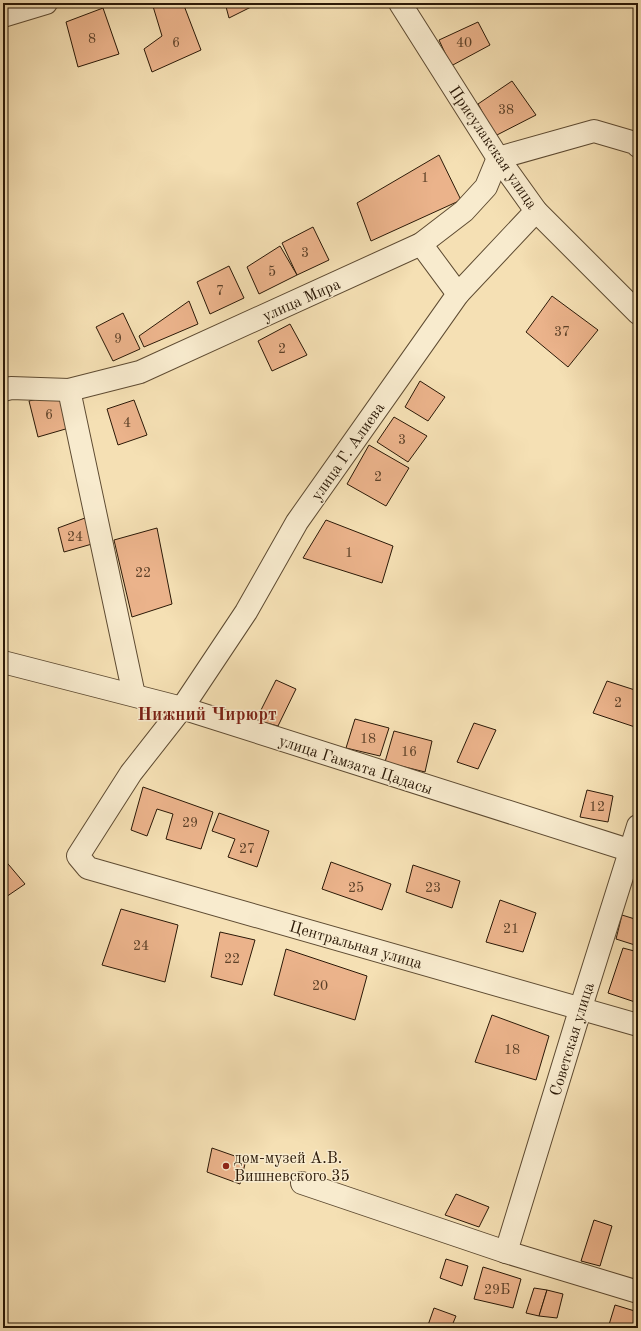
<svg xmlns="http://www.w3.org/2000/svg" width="641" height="1331" viewBox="0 0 641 1331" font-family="'Old Standard TT',serif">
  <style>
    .building { fill: #ebb38b; stroke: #2b1907 }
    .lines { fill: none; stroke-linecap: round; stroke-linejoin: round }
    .minor-casing { stroke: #5e4b32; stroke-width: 24 }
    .minor { stroke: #f8ebce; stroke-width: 22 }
    .poi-dot { fill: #8f2418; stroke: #f8ebce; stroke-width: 1.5 }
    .labels { text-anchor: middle; stroke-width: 3; stroke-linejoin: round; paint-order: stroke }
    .number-label { font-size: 14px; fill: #5b4028 }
    .street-label { font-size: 16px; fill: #2b1907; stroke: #f8ebce }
    .poi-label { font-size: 16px; fill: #2b1907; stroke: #f8ebce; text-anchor: start }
    .quarter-label { font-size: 18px; font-weight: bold; fill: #7a1f14; stroke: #f8ebce }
  </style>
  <rect width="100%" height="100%" fill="#f5e0b4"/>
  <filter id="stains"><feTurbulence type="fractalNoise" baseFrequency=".005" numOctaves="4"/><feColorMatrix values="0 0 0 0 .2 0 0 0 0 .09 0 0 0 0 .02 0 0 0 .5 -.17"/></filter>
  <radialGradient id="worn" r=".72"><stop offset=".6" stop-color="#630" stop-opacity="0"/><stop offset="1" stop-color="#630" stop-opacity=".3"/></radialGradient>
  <!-- building -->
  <g class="building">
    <polygon points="152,3 183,3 201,50 152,72 144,49 162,36"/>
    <polygon points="225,3 259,3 229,18"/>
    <polygon points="103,8 119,54 78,67 66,22"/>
    <polygon points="478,22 490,45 451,66 439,40"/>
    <polygon points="512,81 536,115 495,136 478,104"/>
    <polygon points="439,155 461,200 371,241 357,203"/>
    <polygon points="313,227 329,260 297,275 282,243"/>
    <polygon points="280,246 297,275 259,294 247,267"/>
    <polygon points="229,266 244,298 210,314 197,282"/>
    <polygon points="552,296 598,330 568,367 526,332"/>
    <polygon points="189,301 198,324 144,347 139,336"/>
    <polygon points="123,313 140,349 113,361 96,327"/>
    <polygon points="290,324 307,355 272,371 258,341"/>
    <polygon points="420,381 445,397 428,421 405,407"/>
    <polygon points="59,394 69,428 38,437 29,401"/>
    <polygon points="134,400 147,435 118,445 107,409"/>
    <polygon points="394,417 427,436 408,462 377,442"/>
    <polygon points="369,445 409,468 386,506 347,484"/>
    <polygon points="85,518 92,544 64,552 58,528"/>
    <polygon points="326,520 393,546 382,583 303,558"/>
    <polygon points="157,528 172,604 132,617 114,540"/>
    <polygon points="276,680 296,689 278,726 256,720"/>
    <polygon points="607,681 638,691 638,728 593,713"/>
    <polygon points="355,719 389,728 380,756 346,748"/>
    <polygon points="474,723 496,730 478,769 457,762"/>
    <polygon points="394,731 432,741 425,772 385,762"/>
    <polygon points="143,787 213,812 201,849 166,839 173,814 157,809 147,836 131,830"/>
    <polygon points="587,790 613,796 608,822 580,817"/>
    <polygon points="219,813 269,831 257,867 228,857 235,839 212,831"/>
    <polygon points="3,858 25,884 3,899"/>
    <polygon points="331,862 391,884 382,910 322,889"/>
    <polygon points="413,865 460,881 452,908 406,892"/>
    <polygon points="500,900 536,913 523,952 486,942"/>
    <polygon points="121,909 178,925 165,982 102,965"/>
    <polygon points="622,915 638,920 638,946 616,939"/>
    <polygon points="220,932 255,940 242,985 211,977"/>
    <polygon points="623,948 638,952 638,1003 608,993"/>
    <polygon points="286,949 367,976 355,1020 274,995"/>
    <polygon points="492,1015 549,1036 536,1080 475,1062"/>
    <polygon points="212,1148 246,1160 240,1184 207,1172"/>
    <polygon points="456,1194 489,1207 479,1227 445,1215"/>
    <polygon points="594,1220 612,1226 600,1266 581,1261"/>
    <polygon points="446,1259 468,1266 462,1286 440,1278"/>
    <polygon points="483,1267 521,1279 513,1308 474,1299"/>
    <polygon points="534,1288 547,1290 539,1316 526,1313"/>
    <polygon points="547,1290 563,1294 557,1318 539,1316"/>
    <polygon points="615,1305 638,1312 638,1328 608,1328"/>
    <polygon points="434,1308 456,1316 451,1328 427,1328"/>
  </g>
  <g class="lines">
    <!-- minor casing -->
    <g class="minor-casing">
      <g id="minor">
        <polyline points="400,3 498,158 536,211 638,313"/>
        <polyline points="3,16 46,3"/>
        <polyline points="536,211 458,294 297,522 246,612 182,708 131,773 78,856 88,868 638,1025"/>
        <polyline points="421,244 458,294"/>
        <polyline points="3,390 11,388 69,390 140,372 421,244 464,211 486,187 498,158 594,131 635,143 638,146"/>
        <polyline points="69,390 134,695"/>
        <polyline points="3,662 182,708 638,853"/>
        <polyline points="302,1183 506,1252 638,1292"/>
        <polyline points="506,1252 581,1007 638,826"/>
      </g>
    </g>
    <!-- minor -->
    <use href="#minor" class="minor"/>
  </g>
  <!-- markers -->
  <circle class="poi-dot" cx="226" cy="1166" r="4"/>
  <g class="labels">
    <!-- number labels -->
    <g class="number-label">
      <text x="92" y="43">8</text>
      <text x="176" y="47">6</text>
      <text x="464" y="47">40</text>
      <text x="506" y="114">38</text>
      <text x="425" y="182">1</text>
      <text x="305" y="257">3</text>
      <text x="272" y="276">5</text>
      <text x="220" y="295">7</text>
      <text x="562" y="336">37</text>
      <text x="118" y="343">9</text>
      <text x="282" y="353">2</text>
      <text x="49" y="419">6</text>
      <text x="127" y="427">4</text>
      <text x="402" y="444">3</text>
      <text x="378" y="481">2</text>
      <text x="75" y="541">24</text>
      <text x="349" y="557">1</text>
      <text x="143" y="577">22</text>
      <text x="618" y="707">2</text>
      <text x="368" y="743">18</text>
      <text x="409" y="756">16</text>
      <text x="597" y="811">12</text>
      <text x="190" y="827">29</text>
      <text x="247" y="853">27</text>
      <text x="356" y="892">25</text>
      <text x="433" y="892">23</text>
      <text x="511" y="933">21</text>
      <text x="141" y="950">24</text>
      <text x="232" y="963">22</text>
      <text x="320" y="990">20</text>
      <text x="512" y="1054">18</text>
      <text x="497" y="1294">29Б</text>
    </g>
    <!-- street labels -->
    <g class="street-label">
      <text transform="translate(494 147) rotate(56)" y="6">Присулакская улица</text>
      <text transform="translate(301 299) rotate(-24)" y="6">улица Мира</text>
      <text transform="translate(347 451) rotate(-55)" y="6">улица Г. Алиева</text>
      <text transform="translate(356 764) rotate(18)" y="6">улица Гамзата Цадасы</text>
      <text transform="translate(356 944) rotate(16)" y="6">Центральная улица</text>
      <text transform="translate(571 1039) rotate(-73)" y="6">Советская улица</text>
    </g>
    <!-- poi labels -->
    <g class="poi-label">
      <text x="234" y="1163">дом-музей А.В.<tspan x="234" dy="18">Вишневского 35</tspan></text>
    </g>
    <!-- quarter labels -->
    <g class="quarter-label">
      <text x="207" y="720">Нижний Чирюрт</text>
    </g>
  </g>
  <!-- margin -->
  <rect width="641" height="1331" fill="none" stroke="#f5e0b4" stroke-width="16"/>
  <rect x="4" y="4" width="633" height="1323" fill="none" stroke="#2b1907" stroke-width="2"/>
  <rect x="8" y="8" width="625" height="1315" fill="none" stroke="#2b1907"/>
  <rect width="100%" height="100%" filter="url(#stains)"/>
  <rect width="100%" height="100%" fill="url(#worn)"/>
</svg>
